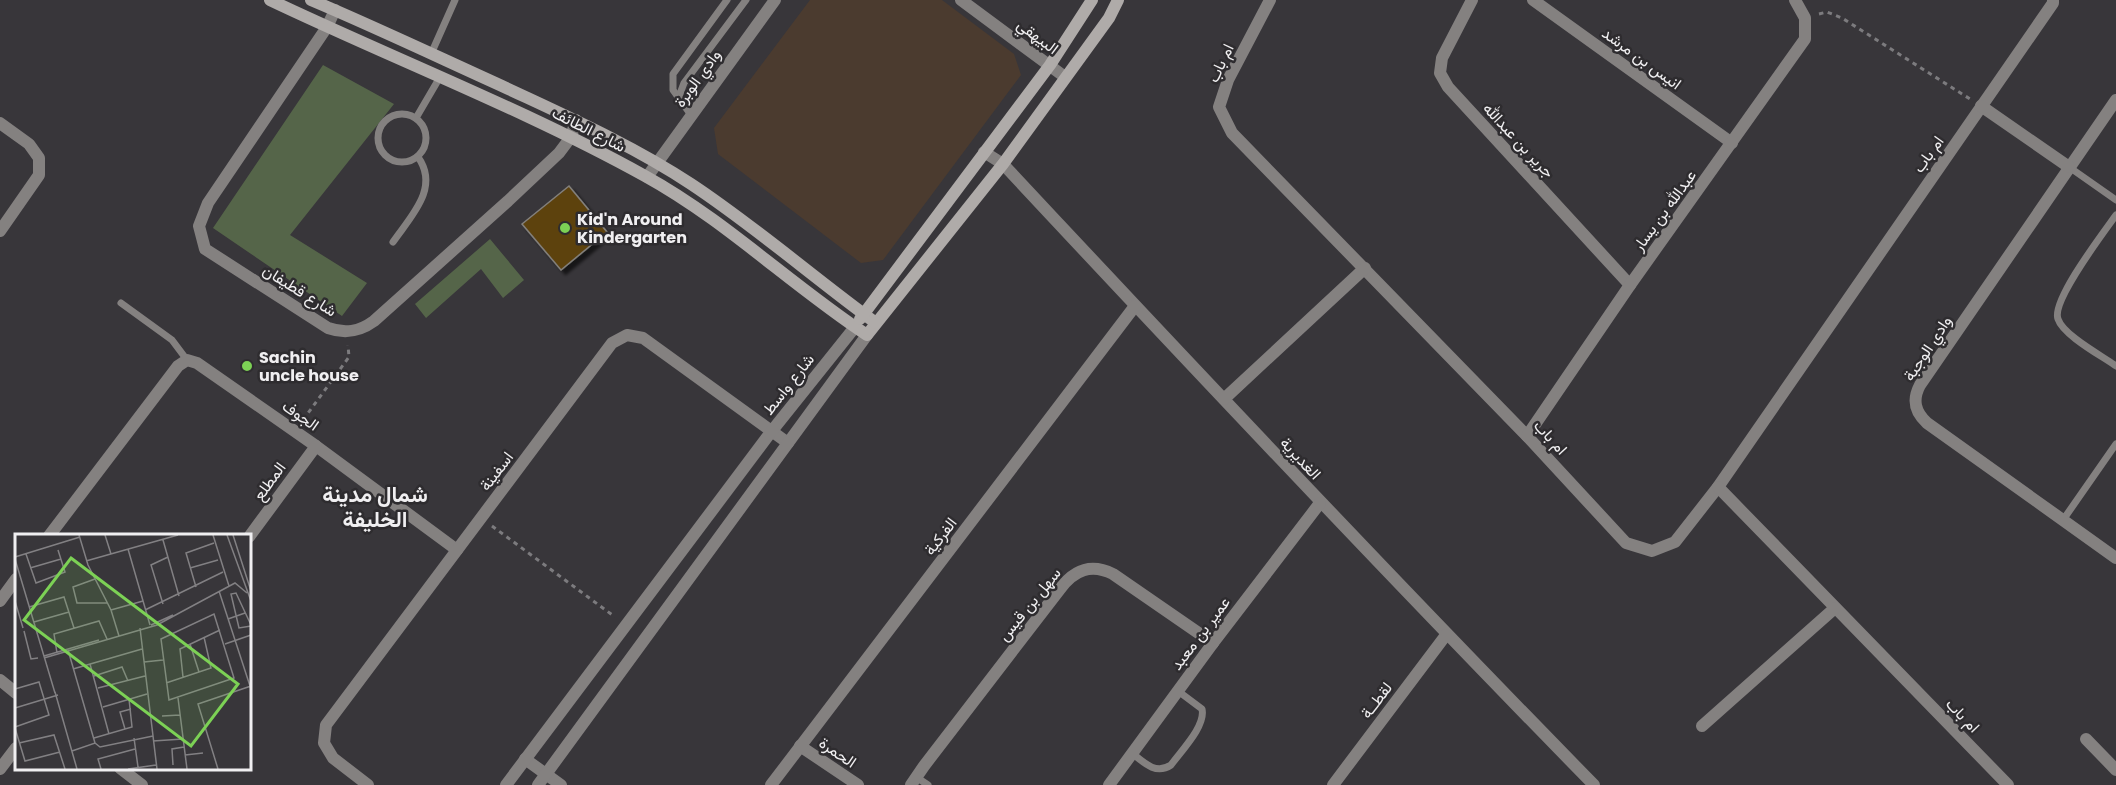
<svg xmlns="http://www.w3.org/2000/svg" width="2116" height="785" viewBox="0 0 2116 785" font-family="Poppins,Vazirmatn,sans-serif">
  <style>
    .education { fill: #4b3b2f }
    .green { fill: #556549 }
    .building { fill: #5d4211; stroke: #83807b; stroke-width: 1.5; filter: url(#shadow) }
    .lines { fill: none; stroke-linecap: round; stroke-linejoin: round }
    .path { stroke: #7c7b7e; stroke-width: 3; stroke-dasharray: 4.5 4.5; stroke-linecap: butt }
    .lane { stroke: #848180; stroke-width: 7 }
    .street { stroke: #848180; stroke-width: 12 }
    .secondary { stroke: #afaba9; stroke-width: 12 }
    .poi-dot { fill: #7cd155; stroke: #2e2c2f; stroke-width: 2 }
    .labels { text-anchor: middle; stroke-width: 5; stroke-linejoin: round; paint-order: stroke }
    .street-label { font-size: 16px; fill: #f0eff1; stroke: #2e2c2f }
    .poi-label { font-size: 16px; font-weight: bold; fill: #f0eff1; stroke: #2e2c2f; text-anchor: start }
    .district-label { font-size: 22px; font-weight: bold; fill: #f0eff1; stroke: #2e2c2f }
    .inset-road { fill: none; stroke: #828083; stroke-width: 1.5 }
    .view { fill: #7cd155; fill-opacity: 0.15; stroke: #7cd155; stroke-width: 3 }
    .inset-edge { fill: none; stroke: #f0eff1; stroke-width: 3 }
  </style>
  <defs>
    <filter id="shadow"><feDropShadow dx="4.5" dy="4.5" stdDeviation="1.5" flood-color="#0009"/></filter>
  </defs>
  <rect width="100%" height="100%" fill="#38363a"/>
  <!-- education -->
  <polygon class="education" points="810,0 942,0 1014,54 1021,75 883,260 861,263 718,154 714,128"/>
  <!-- green -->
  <g class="green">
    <polygon points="323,65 394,104 290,235 367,283 342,316 213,228"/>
    <polygon points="490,239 524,280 503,298 481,269 426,318 415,304"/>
  </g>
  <!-- building -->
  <polygon class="building" points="569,186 607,232 561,270 522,224"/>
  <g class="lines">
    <!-- path -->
    <g class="path">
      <polyline points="1819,14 1827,12 1842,18 1970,99"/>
      <polyline points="303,420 349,357 348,345"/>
      <polyline points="492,526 615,617"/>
    </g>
    <!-- lane -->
    <g class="lane">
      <polyline points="431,54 455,0"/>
      <polyline points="678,99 684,83 746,0"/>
      <circle cx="402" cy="138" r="24"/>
      <polyline points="691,115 673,90 673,74 727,0"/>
      <polyline points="416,118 440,77"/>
      <polyline points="2069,167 2116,200"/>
      <path d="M 2116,215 C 2104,232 2051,301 2058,319 C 2063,335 2102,356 2116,366"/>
      <path d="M 393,242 C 411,216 440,188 418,157"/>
      <polyline points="121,303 172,340 187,360"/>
      <polyline points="2063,520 2116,444"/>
      <path d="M 1132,753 C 1144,763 1156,775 1171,765 C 1181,751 1206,726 1202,709 L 1178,691"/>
      <polyline points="916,777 928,785"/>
    </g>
    <!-- street -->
    <g class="street">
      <polyline points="961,0 1065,77"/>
      <polyline points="1270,0 1228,80 1219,107 1232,133 1527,436 1626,543 1652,551 1675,542 1718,487 2053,3 2053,0"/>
      <polyline points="1472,0 1442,58 1440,73 1448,87 1630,285"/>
      <polyline points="1533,0 1732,143"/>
      <path d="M 335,10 L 327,27 L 208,203 L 199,226 L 205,249 L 328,328 C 345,334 359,332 374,321 L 508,201 L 559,153 L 571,137 L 576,120"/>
      <path d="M 2116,100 L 1920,385 C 1912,400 1915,412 1927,423 L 2116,558"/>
      <polyline points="1981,106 2069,167"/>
      <polyline points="0,123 29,144 39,158 39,175 0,231"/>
      <path d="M 984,152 L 1003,164 C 1198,373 1394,581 1594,785"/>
      <polyline points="647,177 775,0"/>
      <polyline points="1224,399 1365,268"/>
      <polyline points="1527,436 1630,285 1805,39 1805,18 1795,0"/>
      <polyline points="1718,487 2008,785"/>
      <polyline points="49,536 178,366 187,360 197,363 316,446 457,550"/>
      <polyline points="249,537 316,446"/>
      <polyline points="0,601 16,579"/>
      <polyline points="0,680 16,693"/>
      <polyline points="1702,726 1835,608"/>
      <polyline points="2086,739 2116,770"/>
      <polyline points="800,746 858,785"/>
      <polyline points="525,759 561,785"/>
      <polyline points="120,768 142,785"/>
      <polyline points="0,769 16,748"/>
      <polyline points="368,785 333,758 324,743 326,725 612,343 627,335 643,338 788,443"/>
      <polyline points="506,785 771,432 855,327"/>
      <polyline points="538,785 867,335"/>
      <polyline points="771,785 1135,306"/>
      <path d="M 911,785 L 924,766 L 1060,589 C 1074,570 1091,563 1113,574 L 1213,643"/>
      <polyline points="1109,785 1213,643 1320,503"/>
      <polyline points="1333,785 1446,635"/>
    </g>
    <!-- secondary -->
    <g class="secondary">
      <path d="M 270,0 C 394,59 524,109 645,176 C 725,220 791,285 867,335 L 1003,164 L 1109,18 L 1118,0"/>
      <path d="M 311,0 C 375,27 438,57 502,86 C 566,116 632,145 691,184 C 756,227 814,278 876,323"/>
      <polyline points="860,319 1050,65 1092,0"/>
    </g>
  </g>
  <!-- markers -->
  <g class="poi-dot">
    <circle cx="565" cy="228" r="6"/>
    <circle cx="247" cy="366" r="6"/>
  </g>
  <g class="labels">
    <!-- street labels -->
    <g class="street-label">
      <text transform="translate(1038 36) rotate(37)" y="6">البيهقي</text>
      <text transform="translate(1642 58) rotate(36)" y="6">انيس بن مرشد</text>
      <text transform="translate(1220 63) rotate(-65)" y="6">ام باب</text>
      <text transform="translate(697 78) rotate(-54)" y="6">وادي الوبرة</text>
      <text transform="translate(589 129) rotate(27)" y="6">شارع الطائف</text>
      <text transform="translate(1519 140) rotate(47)" y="6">جرير بن عبدالله</text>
      <text transform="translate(1928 154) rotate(-55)" y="6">ام باب</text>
      <text transform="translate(1664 210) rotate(-54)" y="6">عبدالله بن يسار</text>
      <text transform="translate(300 290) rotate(32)" y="6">شارع قطيفان</text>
      <text transform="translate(1927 348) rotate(-57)" y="6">وادي الوجبة</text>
      <text transform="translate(788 384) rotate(-52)" y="6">شارع واسط</text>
      <text transform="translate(301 415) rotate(35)" y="6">الجوف</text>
      <text transform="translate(1551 437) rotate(47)" y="6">ام باب</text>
      <text transform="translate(1301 458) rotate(47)" y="6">الغديرية</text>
      <text transform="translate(496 471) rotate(-53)" y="6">اسفينة</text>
      <text transform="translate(269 481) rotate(-54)" y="6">المطلع</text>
      <text transform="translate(940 536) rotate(-53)" y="6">الفركية</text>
      <text transform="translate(1029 604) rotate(-51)" y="6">سهل بن قيس</text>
      <text transform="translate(1200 633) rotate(-53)" y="6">عمير بن معبد</text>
      <text transform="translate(1376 700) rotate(-53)" y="6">لقطــة</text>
      <text transform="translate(1963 715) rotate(46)" y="6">ام باب</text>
      <text transform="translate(838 752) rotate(34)" y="6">الحمرة</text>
    </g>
    <!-- poi labels -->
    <g class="poi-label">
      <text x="577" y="225">Kid'n Around<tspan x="577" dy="18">Kindergarten</tspan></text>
      <text x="259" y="363">Sachin<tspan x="259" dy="18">uncle house</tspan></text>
    </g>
    <!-- district labels -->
    <g class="district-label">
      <text x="375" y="502">شمال مدينة<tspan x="375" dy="25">الخليفة</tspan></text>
    </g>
  </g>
  <!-- overview -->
  <g transform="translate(15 534)">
    <rect width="236" height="236" fill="#38363a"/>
    <path class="inset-road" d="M 64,1 L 73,31 L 96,76 L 104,102M 90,1 L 96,20M 198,1 L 214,52M 212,1 L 236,67M 218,1 L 236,57M 148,6 L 164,62M 113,15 L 135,91M 11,20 L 21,49 L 50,38 L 43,16M 0,23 L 65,3M 0,25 L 40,159M 71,27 L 163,1M 15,34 L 46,25M 175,34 L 203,26M 80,45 L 58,53 L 62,69 L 92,69M 181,53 L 171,19 L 199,9M 204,57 L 236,155M 0,67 L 8,94M 148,70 L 136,31 L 153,23M 14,73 L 49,63 L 59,94M 96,76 L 128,67M 130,76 L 208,38M 199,80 L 219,144 L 154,166 L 146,105 ZM 213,85 L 230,79M 19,88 L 54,78M 136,91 L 158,81M 236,91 L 221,59 L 216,60 L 224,94 L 236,92M 125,94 L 142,235M 9,97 L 16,125 L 23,124M 175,110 L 184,138M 210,110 L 236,101M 53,116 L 80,209M 42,119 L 39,100 L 84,87 L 92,105M 29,122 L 84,106M 29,124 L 142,91 L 220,49 L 232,59M 129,128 L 148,126M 75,130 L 94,200M 58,135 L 127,115M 79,142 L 107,133 L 113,147M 168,143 L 165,115 L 205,96M 151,149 L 196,134 L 189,103M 83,154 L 130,142M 0,155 L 24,148 L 34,181 L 0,193M 40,158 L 62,235M 163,164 L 172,235M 88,173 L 132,160M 0,174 L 43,161M 147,182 L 165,181M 0,194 L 10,227 L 45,218M 110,195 L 105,178 L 116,175M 79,204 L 117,193 L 114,165M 119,204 L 123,233M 138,207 L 168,205M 4,209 L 39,201 L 50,235M 57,217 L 80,209 L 85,213 L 138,202M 170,221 L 188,219M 158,231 L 157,215 L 169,213M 86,235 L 83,225 L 120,215M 113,235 L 141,231M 203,235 L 183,170 L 236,152"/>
    <path class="view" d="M 56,24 L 223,150 L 176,212 L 9,86 Z"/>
    <rect width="236" height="236" class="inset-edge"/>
  </g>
</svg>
